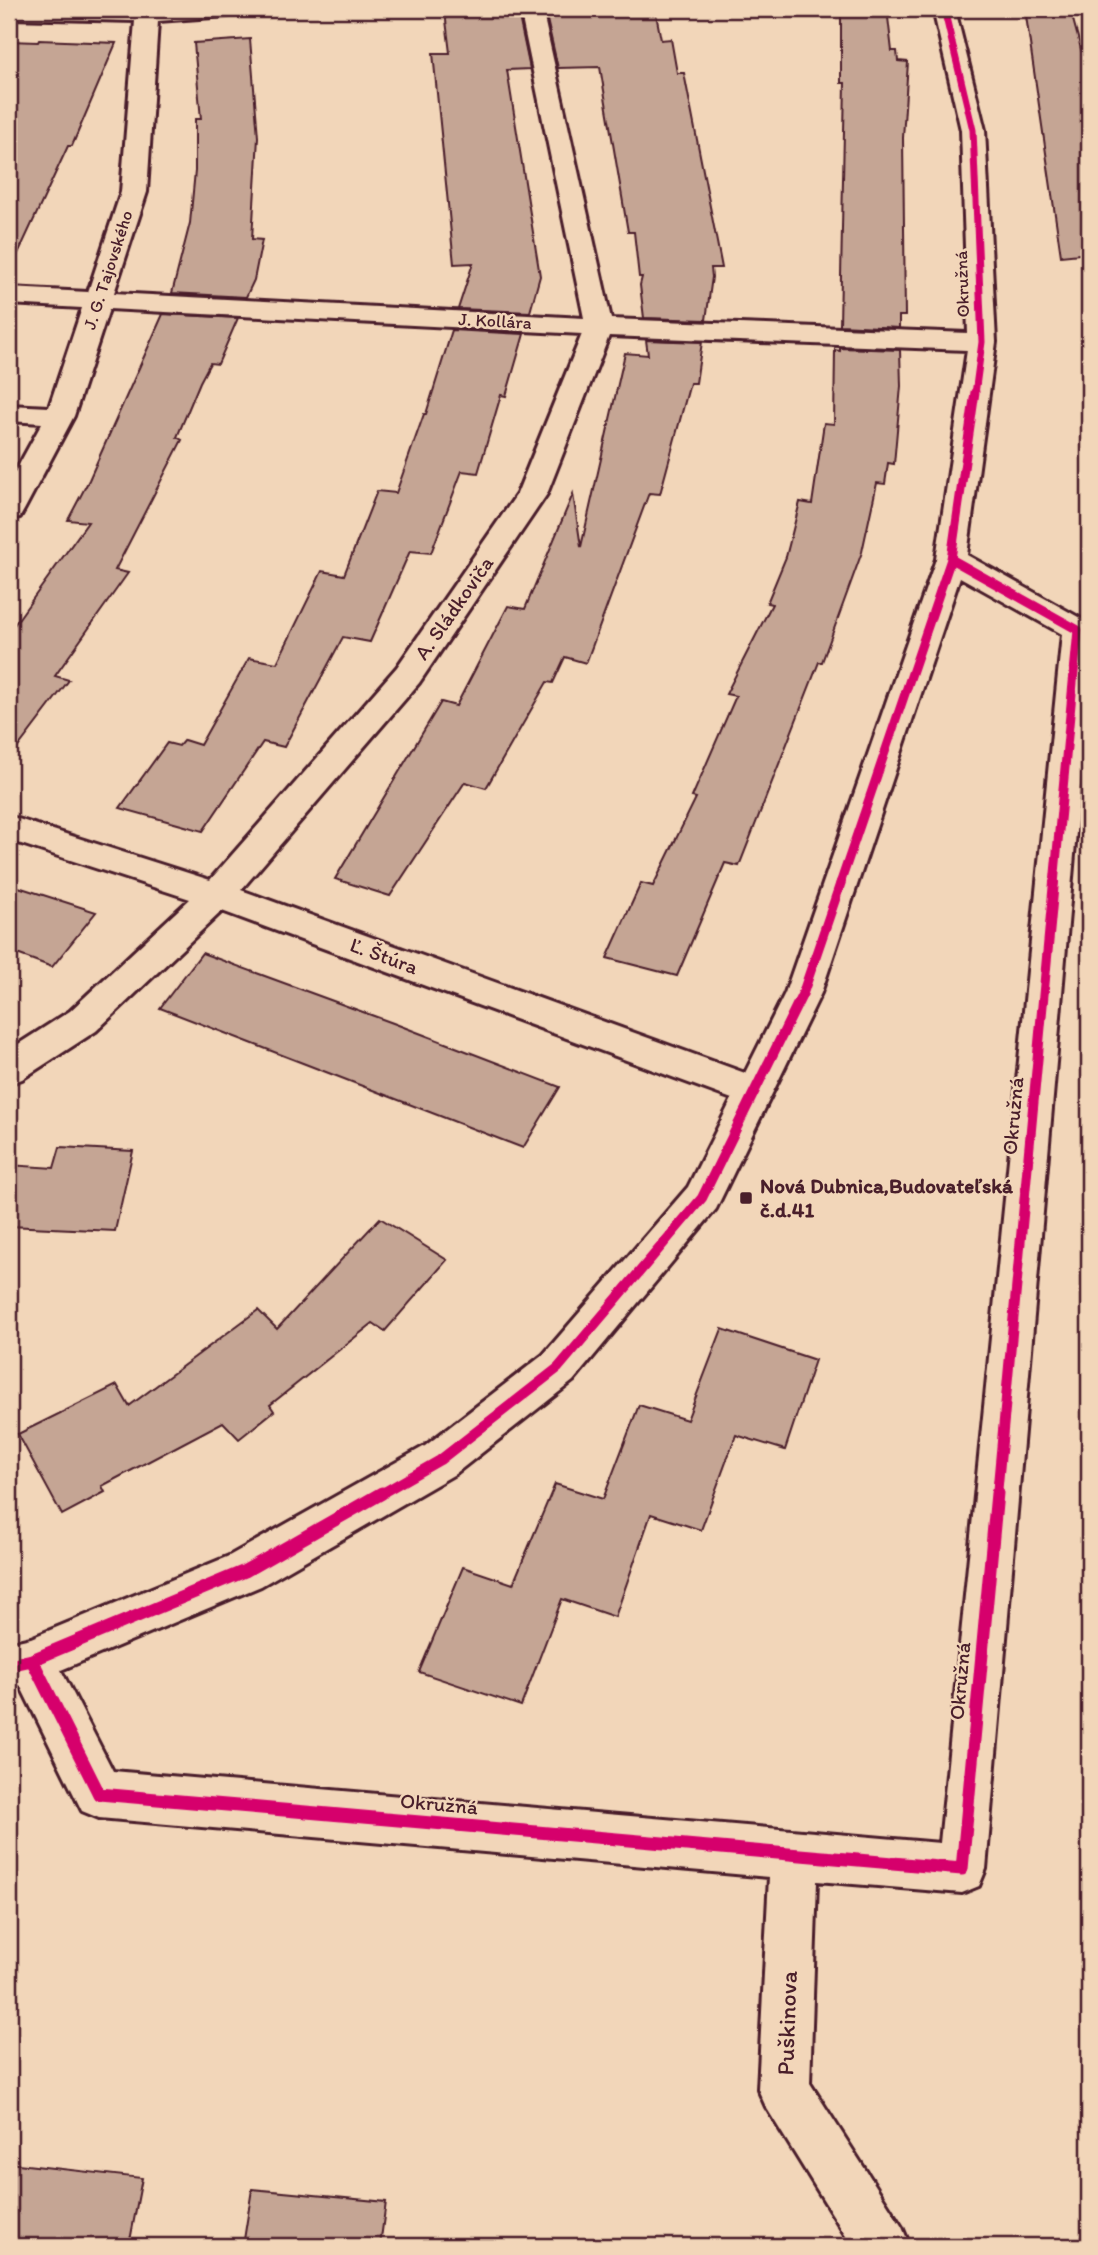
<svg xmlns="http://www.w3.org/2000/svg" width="1098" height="2255" viewBox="0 0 1098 2255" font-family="Itim,sans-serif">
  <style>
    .building { fill: #c5a594; stroke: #4a1f2b; stroke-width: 2 }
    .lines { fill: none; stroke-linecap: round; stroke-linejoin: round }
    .street-casing { stroke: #4a1f2b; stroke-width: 6 }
    .street { fill: #f2d6b9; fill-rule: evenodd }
    .cycleway-far3-casing { stroke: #f2d6b9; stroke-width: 10 }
    .cycleway-far2-casing { stroke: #f2d6b9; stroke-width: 12 }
    .cycleway-far1-casing { stroke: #f2d6b9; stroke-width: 15 }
    .cycleway-casing { stroke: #f2d6b9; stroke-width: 18 }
    .cycleway-far3 { stroke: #d6006c; stroke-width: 7 }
    .cycleway-far2 { stroke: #d6006c; stroke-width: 9 }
    .cycleway-far1 { stroke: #d6006c; stroke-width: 10 }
    .cycleway { stroke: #d6006c; stroke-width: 13 }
    .poi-dot { fill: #4a1f2b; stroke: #f2d6b9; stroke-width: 2.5 }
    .labels { text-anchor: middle; stroke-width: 5; stroke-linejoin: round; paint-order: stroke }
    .far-street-label { font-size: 18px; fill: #4a1f2b; stroke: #f2d6b9 }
    .street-label { font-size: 21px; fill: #4a1f2b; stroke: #f2d6b9 }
    .poi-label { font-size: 21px; font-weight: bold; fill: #4a1f2b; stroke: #f2d6b9; text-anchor: start }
    .near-street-label { font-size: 24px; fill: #4a1f2b; stroke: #f2d6b9 }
  </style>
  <rect width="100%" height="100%" fill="#f2d6b9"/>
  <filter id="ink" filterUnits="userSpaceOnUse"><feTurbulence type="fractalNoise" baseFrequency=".0143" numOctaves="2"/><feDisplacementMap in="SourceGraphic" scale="14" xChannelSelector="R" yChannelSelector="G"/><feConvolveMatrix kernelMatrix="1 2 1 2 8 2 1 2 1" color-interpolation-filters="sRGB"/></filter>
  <g filter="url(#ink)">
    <!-- building -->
    <g class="building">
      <polygon points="655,9 661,40 671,39 677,73 684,73 722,268 711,268 712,277 706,320 644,318 640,285 642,277 639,277 634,232 628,232 600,67 558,68 545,11"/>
      <polygon points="841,9 887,9 892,51 897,51 898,61 908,62 903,138 905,316 899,316 899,328 840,325 845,83 841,83"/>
      <polygon points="498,10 499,13 518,12 530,69 507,70 540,276 530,312 458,309 473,263 454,264 433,53 450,53 445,12"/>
      <polygon points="1026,16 1072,16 1089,78 1089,253 1061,256"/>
      <polygon points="250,39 258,137 252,239 262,240 254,280 246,297 172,293 190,223 195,171 195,119 201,119 194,43"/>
      <polygon points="39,40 116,43 72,146 68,146 9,273 9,41 38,42"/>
      <polygon points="163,314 238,318 218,364 210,363 200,382 177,437 182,440 115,570 128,573 55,676 69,680 9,759 9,632 88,522 68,520 89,480"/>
      <polygon points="452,330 524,334 506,396 501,395 478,473 462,471 431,553 410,551 370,642 343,637 284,747 263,742 203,831 120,808 167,743 179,746 184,740 200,745 249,658 277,663 322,571 344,575 377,491 396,493 424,414 426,414"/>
      <polygon points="646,340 702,342 696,383 690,383 660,494 649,493 586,663 565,657 553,683 547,682 486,788 465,782 390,896 335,879 441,702 456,706 508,606 525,609 573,494 581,547 625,353 648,355"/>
      <polygon points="840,348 900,350 901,386 894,464 888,463 885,484 877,483 862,552 822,662 819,662 739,866 725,863 677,976 607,958 641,883 653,886 696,798 692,797 736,696 726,694 772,604 767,603 786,557 800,502 812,504 824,423 834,424 835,350 840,351"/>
      <polygon points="9,884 96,912 52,967 9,951"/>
      <polygon points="202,953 393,1023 560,1087 523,1148 160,1008"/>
      <polygon points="60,1147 133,1151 115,1231 9,1226 9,1165 54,1168"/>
      <polygon points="380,1218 447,1260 385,1331 373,1323 270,1405 274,1411 239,1439 223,1422 102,1486 105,1492 62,1515 18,1434 117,1385 129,1406 258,1310 277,1329"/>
      <polygon points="722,1329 815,1360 785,1450 736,1435 701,1530 651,1514 615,1617 562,1599 521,1706 419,1672 463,1567 513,1584 555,1484 603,1499 639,1405 687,1420"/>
      <polygon points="9,2163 142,2178 129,2246 9,2246"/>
      <polygon points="252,2189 386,2202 380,2246 243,2246"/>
    </g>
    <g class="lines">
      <!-- street casing -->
      <g class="street-casing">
        <path id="street" d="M 9,9 L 238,9 L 235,14 L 227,16 L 158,21 L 147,192 L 114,293 L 584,318 L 520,9 L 542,9 L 611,319 L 968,333 L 961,130 L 933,9 L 955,9 L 985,130 L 996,342 L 967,555 L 1089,623 L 1089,682 L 986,1869 L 979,1886 L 962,1893 L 817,1881 L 810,2083 L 902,2227 L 910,2246 L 852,2246 L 766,2107 L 758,2089 L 769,1877 L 99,1818 L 82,1811 L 20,1685 L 9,1687 L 9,1643 L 31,1638 L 229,1556 L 425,1446 L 543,1355 L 688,1187 L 732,1099 L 222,911 L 96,1031 L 22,1079 L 9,1084 L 9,1050 L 70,1011 L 190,899 L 9,840 L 9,816 L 210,880 L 397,667 L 517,494 L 582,334 L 109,309 L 74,416 L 24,510 L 20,517 L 9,519 L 9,483 L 42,423 L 9,421 L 9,405 L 49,407 L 82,308 L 9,304 L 9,288 L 88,292 L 121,192 L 135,21 L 9,18 ZM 609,336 L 967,350 L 936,559 L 785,993 L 745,1073 L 241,890 L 419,683 L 547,494 ZM 960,577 L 1062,634 L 940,1843 L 113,1771 L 61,1670 L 261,1586 L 455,1474 L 573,1381 L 716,1209 L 821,993 Z"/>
      </g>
      <!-- street -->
      <use href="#street" class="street"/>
      <!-- cycleway-far3 casing -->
      <g class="cycleway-far3-casing">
        <polyline id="cycleway-far3" points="944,9 973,130 982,342 975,394"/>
      </g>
      <!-- cycleway-far2 casing -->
      <g class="cycleway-far2-casing">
        <g id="cycleway-far2">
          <polyline points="951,559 1078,630 1054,884"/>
          <polyline points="840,884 951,559 975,392"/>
        </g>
      </g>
      <!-- cycleway-far1 casing -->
      <g class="cycleway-far1-casing">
        <g id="cycleway-far1">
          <polyline points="379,1495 440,1460 558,1368 702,1198 803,993 841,882"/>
          <polyline points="997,1495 1054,882"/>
        </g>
      </g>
      <!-- cycleway casing -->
      <g class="cycleway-casing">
        <g id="cycleway">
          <polyline points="32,1660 99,1794 962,1869 997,1493"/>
          <polyline points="9,1665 32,1660 245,1571 382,1493"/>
        </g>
      </g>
      <!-- cycleway-far3 -->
      <use href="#cycleway-far3" class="cycleway-far3"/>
      <!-- cycleway-far2 -->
      <use href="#cycleway-far2" class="cycleway-far2"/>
      <!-- cycleway-far1 -->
      <use href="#cycleway-far1" class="cycleway-far1"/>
      <!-- cycleway -->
      <use href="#cycleway" class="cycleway"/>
    </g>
  </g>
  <!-- markers -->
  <rect class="poi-dot" x="739" y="1191" width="14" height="14" rx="3.5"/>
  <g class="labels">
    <!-- far-street labels -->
    <g class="far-street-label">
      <text transform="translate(108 270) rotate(-72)" y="6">J. G. Tajovského</text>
      <text transform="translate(962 284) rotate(-92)" y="6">Okružná</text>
      <text transform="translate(495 321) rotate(3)" y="6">J. Kollára</text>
    </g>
    <!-- street labels -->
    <g class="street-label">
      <text transform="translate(454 608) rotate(-55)" y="7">A. Sládkoviča</text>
      <text transform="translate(384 956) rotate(20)" y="7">Ľ. Štúra</text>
      <text transform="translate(1013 1116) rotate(-85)" y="7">Okružná</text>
      <text transform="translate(960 1681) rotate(-85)" y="7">Okružná</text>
      <text transform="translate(439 1804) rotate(5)" y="7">Okružná</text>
    </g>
    <!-- poi labels -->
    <g class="poi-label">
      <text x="760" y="1193">Nová Dubnica,Budovateľská<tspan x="760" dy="24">č.d.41</tspan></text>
    </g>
    <!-- near-street labels -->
    <g class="near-street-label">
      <text transform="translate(787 2023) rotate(-88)" y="8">Puškinova</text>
    </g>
  </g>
  <!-- margin -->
  <rect width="1098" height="2255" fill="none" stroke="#f2d6b9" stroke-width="35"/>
  <rect x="18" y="18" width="1063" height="2220" fill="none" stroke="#4a1f2b" stroke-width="2.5" filter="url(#ink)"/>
</svg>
